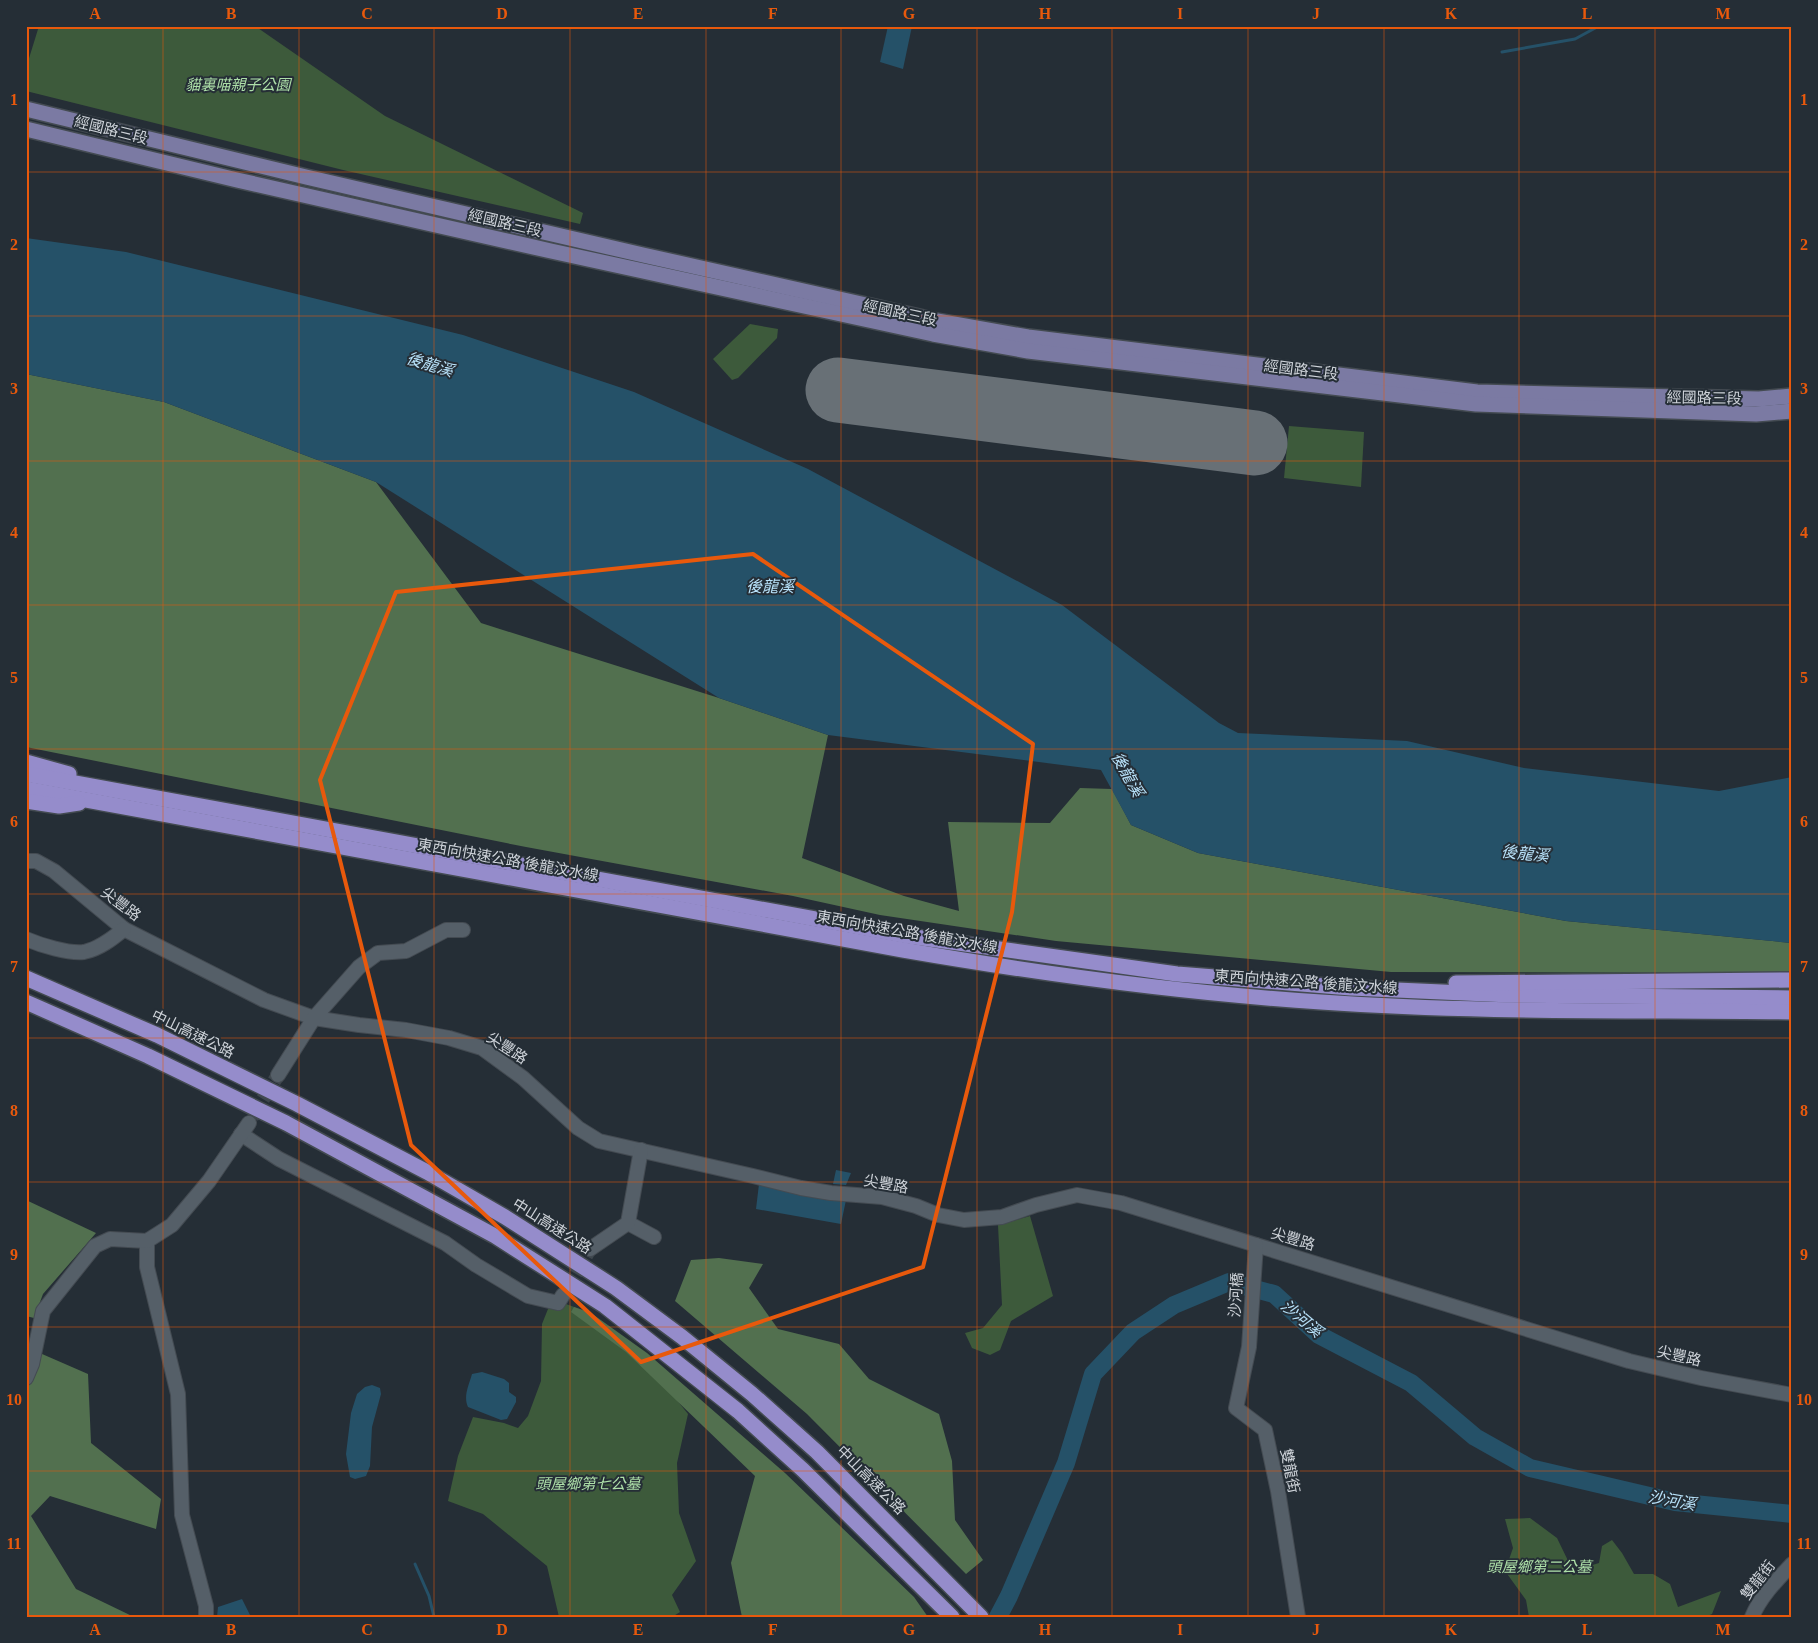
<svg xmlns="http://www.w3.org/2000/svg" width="1818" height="1643" viewBox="0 0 1818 1643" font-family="'Times New Roman','Noto Sans TC',serif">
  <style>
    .green { fill: #3d5a3b }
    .forest { fill: #52704f }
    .water { fill: #255168 }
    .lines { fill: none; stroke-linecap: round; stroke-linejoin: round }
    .stream { stroke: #255168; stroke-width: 3 }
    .river { stroke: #255168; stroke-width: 18 }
    .runway { stroke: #687076; stroke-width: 65 }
    .minor-tunnel { stroke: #3e474e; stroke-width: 14; stroke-dasharray: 14 7; stroke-linecap: butt }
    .minor-casing { stroke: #444b52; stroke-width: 16 }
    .major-casing { stroke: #444b52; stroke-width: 18 }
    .highway-casing { stroke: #444b52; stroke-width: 18 }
    .minor { stroke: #555f68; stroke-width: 14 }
    .major { stroke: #7b7aa3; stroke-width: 15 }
    .highway { stroke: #958ccb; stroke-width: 15 }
    .marked { fill: none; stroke: #e8590c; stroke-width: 4; stroke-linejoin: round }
    .grid { fill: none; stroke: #e8590c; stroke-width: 1; stroke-opacity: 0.55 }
    .labels { text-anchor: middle; stroke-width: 4; stroke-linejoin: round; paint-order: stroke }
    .park-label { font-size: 15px; font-style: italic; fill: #addfa8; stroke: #252e36 }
    .street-label { font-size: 15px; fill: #ced3d9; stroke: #252e36 }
    .water-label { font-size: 16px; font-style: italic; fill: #b8e2fa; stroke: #252e36 }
    .neatline { fill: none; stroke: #e8590c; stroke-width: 2 }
    .grid-label { font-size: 16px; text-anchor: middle; font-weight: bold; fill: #e8590c }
  </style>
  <rect width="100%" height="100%" fill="#252e36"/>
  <!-- green -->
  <g class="green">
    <polygon points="39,26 255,26 385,116 583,213 580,224 343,170 26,91 26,68"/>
    <polygon points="750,324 778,329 777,338 738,378 732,380 713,359"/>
    <polygon points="1289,426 1364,432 1361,487 1284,478"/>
    <polygon points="1030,1216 1053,1296 1011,1321 1000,1350 990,1355 972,1348 965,1333 983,1328 1002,1305 998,1225"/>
    <polygon points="552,1299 591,1313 668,1389 688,1414 677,1463 679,1513 696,1561 672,1595 680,1612 672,1617 559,1617 547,1566 483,1514 448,1501 458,1456 473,1417 504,1423 518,1428 528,1416 541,1381 542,1324"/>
    <polygon points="1530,1518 1557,1538 1573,1571 1599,1563 1602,1546 1612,1540 1622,1553 1634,1574 1653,1574 1670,1584 1678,1607 1721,1591 1712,1614 1705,1617 1529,1617 1526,1600 1505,1571 1513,1548 1505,1519"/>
  </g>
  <!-- forest -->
  <g class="forest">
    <polygon points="26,374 164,402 376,482 481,623 719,698 828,735 802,858 904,896 959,911 948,822 1050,823 1080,788 1112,789 1131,825 1198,853 1566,921 1792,943 1792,973 1391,972 1056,941 880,915 793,896 526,847 26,747"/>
    <polygon points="26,1200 96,1233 43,1294 34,1318 26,1316"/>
    <polygon points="719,1258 763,1264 749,1288 778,1329 839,1344 869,1379 939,1414 952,1461 955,1520 983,1560 966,1574 807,1414 675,1301 691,1260"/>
    <polygon points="574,1307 591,1313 647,1353 785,1473 914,1597 928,1617 742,1617 731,1563 755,1476 626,1352 571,1312"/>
    <polygon points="26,1347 88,1374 91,1443 161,1499 156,1529 50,1496 31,1516 76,1589 134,1617 26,1617"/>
  </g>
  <!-- water -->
  <g class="water">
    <polygon points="888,26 912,26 903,69 880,62"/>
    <polygon points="26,238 126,252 463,335 634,392 808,469 1062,605 1219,723 1238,733 1407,741 1524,768 1719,791 1792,777 1792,943 1566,921 1198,853 1131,825 1101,770 828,735 719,698 376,482 164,402 26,374"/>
    <polygon points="836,1170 851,1173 846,1185 833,1184"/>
    <polygon points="759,1184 815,1198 846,1200 841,1224 756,1209"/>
    <path d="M 482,1372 L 504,1379 L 509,1383 L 509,1392 L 516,1397 L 516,1402 L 507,1419 L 501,1420 L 468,1407 C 463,1396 469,1385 472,1374 Z"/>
    <polygon points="372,1385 380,1388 381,1394 372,1427 370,1466 366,1476 355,1479 350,1477 346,1454 351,1413 357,1394 365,1387"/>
    <polygon points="242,1599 251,1617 217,1617 218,1607"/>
  </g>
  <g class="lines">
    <!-- stream -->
    <g class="stream">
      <polyline points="1502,52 1575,39 1599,26"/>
      <polyline points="415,1564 429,1596 434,1617"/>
    </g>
    <!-- river -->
    <polyline class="river" points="998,1617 1009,1596 1066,1463 1093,1374 1133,1332 1174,1305 1229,1282 1274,1294 1319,1335 1411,1383 1475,1437 1530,1468 1675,1502 1792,1514"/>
    <!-- runway -->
    <polyline class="runway" points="838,390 1255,443"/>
    <!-- minor-tunnel -->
    <g class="minor-tunnel">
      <polyline points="252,1117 278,1075"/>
      <polyline points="565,1292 590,1249"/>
    </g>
    <!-- minor casing -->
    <g class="minor-casing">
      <g id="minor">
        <polyline points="26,861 36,861 54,871 124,929 264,1000 314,1018 359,1025 406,1030 449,1038 482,1048 523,1078 578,1128 599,1141 753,1176 801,1188 831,1193 882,1197 916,1206 938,1215 964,1220 1002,1217 1036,1205 1077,1195 1121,1203 1629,1361 1701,1378 1792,1395"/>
        <path d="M 26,939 C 40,945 69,954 84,952 C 99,949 112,939 124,929"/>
        <polyline points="278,1075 314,1018 359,967 378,953 406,951 446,930 463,930"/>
        <polyline points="241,1134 279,1159 445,1243 476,1265 528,1296 558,1303 563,1295"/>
        <polyline points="628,1223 654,1237"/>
        <polyline points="147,1241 147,1267 178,1394 182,1515 206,1606 206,1617"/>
        <polyline points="1256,1245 1249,1347 1236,1408 1265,1430 1278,1491 1298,1617"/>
        <polyline points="590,1249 628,1223 641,1150"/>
        <polyline points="26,1378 32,1364 43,1311 95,1246 110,1239 147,1241 172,1225 209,1181 249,1123"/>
        <path d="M 1752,1617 C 1760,1597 1777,1580 1792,1564"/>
      </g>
    </g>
    <!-- major casing -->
    <g class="major-casing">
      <g id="major">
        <polyline points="26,109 306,177 643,255 937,321 1028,337 1477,392 1759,399 1792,396"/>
        <polyline points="26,129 237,180 551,251 933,334 1028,351 1476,404 1756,414 1792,411"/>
      </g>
    </g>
    <!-- highway casing -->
    <g class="highway-casing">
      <g id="highway">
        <polyline points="26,762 69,774"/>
        <polyline points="26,774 908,936 1177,974 1351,988 1510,995 1792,998"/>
        <path d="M 26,789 L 903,950 C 1042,974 1181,993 1321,1002 C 1478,1013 1635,1010 1792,1012"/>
        <polyline points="26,801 59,806 79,803"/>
        <polyline points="26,978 157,1035 297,1104 427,1172 505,1217 616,1288 682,1337 752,1394 817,1452 981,1617"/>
        <polyline points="1456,983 1792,980"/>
        <polyline points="26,1002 148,1056 286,1123 495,1236 605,1306 738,1411 803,1470 952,1617"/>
      </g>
    </g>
    <!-- minor -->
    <use href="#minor" class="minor"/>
    <!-- major -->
    <use href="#major" class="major"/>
    <!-- highway -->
    <use href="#highway" class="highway"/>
  </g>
  <!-- marked area -->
  <path class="marked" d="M 753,554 L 1033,744 L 1012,912 L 923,1267 L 641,1362 L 411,1145 L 320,780 L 396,592 Z"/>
  <!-- grid -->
  <path class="grid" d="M 163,26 L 163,1617M 299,26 L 299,1617M 434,26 L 434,1617M 570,26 L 570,1617M 706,26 L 706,1617M 841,26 L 841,1617M 977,26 L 977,1617M 1112,26 L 1112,1617M 1248,26 L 1248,1617M 1384,26 L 1384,1617M 1519,26 L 1519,1617M 1655,26 L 1655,1617M 26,172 L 1792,172M 26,316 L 1792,316M 26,461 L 1792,461M 26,605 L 1792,605M 26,749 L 1792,749M 26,894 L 1792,894M 26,1038 L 1792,1038M 26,1182 L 1792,1182M 26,1327 L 1792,1327M 26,1471 L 1792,1471"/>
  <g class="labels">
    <!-- park labels -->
    <g class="park-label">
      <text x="238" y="90">貓裏喵親子公園</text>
      <text x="588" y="1489">頭屋鄉第七公墓</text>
      <text x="1539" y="1572">頭屋鄉第二公墓</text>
    </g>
    <!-- street labels -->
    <g class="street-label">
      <text transform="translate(111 130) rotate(14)" y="5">經國路三段</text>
      <text transform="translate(505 223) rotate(13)" y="5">經國路三段</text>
      <text transform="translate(900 313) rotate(12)" y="5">經國路三段</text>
      <text transform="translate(1301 370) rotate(7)" y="5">經國路三段</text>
      <text transform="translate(1704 398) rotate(1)" y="5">經國路三段</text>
      <text transform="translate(508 860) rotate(10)" y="5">東西向快速公路 後龍汶水線</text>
      <text transform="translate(121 904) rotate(37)" y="5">尖豐路</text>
      <text transform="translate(907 932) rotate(10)" y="5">東西向快速公路 後龍汶水線</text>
      <text transform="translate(1306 982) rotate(4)" y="5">東西向快速公路 後龍汶水線</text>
      <text transform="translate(193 1034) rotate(26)" y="5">中山高速公路</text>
      <text transform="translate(507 1048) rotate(33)" y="5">尖豐路</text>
      <text transform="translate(886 1184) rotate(10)" y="5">尖豐路</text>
      <text transform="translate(552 1226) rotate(32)" y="5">中山高速公路</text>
      <text transform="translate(1293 1239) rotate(17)" y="5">尖豐路</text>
      <text transform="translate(1236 1295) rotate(-86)" y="5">沙河橋</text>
      <text transform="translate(1679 1356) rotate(13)" y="5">尖豐路</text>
      <text transform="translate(1290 1471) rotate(79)" y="5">雙龍街</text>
      <text transform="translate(871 1480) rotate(45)" y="5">中山高速公路</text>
      <text transform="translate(1758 1580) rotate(-52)" y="5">雙龍街</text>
    </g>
    <!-- water labels -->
    <g class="water-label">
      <text transform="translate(430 364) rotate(17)" y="6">後龍溪</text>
      <text x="770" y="592">後龍溪</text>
      <text transform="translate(1128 774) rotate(61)" y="6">後龍溪</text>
      <text transform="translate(1525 853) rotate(6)" y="6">後龍溪</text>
      <text transform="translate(1302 1318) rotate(40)" y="6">沙河溪</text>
      <text transform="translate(1672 1500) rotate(10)" y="6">沙河溪</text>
    </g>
  </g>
  <!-- border -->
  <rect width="1818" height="1643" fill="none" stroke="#252e36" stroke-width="55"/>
  <rect x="28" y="28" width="1762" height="1588" class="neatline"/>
  <g class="grid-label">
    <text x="95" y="19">A</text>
    <text x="231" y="19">B</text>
    <text x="367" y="19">C</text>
    <text x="502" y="19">D</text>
    <text x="638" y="19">E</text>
    <text x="773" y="19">F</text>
    <text x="909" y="19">G</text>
    <text x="1045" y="19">H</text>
    <text x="1180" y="19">I</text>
    <text x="1316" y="19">J</text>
    <text x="1451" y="19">K</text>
    <text x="1587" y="19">L</text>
    <text x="1723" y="19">M</text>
    <text x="14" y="105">1</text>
    <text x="1804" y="105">1</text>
    <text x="14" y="250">2</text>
    <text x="1804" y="250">2</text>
    <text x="14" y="394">3</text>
    <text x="1804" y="394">3</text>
    <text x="14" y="538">4</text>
    <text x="1804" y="538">4</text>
    <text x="14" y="683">5</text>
    <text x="1804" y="683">5</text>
    <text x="14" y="827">6</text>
    <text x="1804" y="827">6</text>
    <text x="14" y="972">7</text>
    <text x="1804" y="972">7</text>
    <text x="14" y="1116">8</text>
    <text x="1804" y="1116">8</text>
    <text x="14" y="1260">9</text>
    <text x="1804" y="1260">9</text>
    <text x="14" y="1405">10</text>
    <text x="1804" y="1405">10</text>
    <text x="14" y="1549">11</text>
    <text x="1804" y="1549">11</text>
    <text x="95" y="1635">A</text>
    <text x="231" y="1635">B</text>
    <text x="367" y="1635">C</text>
    <text x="502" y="1635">D</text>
    <text x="638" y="1635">E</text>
    <text x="773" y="1635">F</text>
    <text x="909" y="1635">G</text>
    <text x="1045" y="1635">H</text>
    <text x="1180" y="1635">I</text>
    <text x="1316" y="1635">J</text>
    <text x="1451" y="1635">K</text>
    <text x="1587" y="1635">L</text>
    <text x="1723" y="1635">M</text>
  </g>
</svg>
